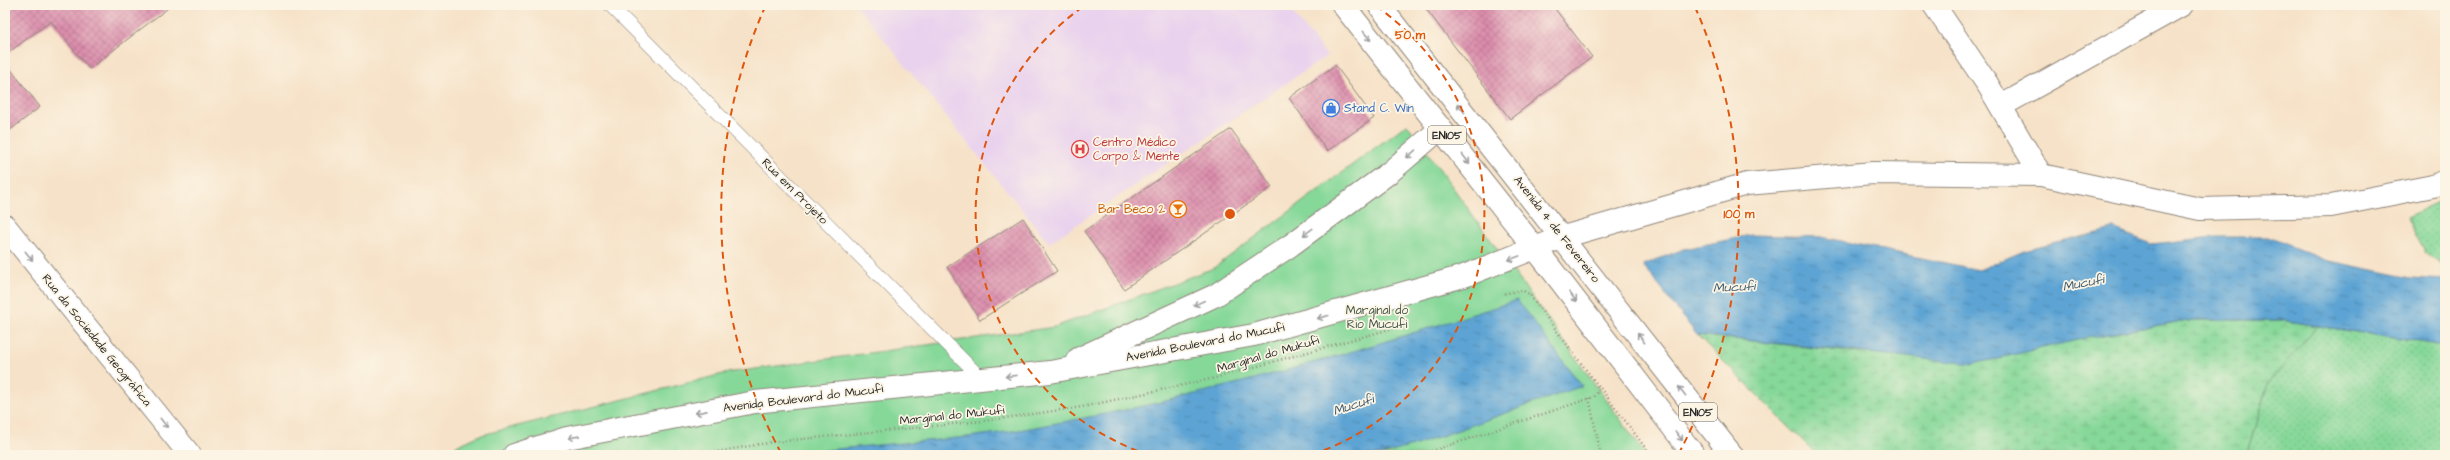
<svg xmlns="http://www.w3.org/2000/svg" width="2450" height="460" viewBox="0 0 2450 460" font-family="'Architects Daughter',sans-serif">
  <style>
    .built { fill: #e9d2ee }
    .grass { fill: url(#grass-dots); stroke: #588262 }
    .wetland { fill: url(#wetland-marsh); stroke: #588262 }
    .green { fill: #86d899; stroke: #588262 }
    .water { fill: url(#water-ripples); stroke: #446880 }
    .building { fill: url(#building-cross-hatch) }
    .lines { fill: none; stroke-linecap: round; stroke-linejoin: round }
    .lane-casing { stroke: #90867a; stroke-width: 14 }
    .street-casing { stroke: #90867a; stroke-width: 24 }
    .secondary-casing { stroke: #90867a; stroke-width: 24 }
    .primary-casing { stroke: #90867a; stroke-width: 24 }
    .path { stroke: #90867a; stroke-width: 2.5; stroke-dasharray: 1 3; stroke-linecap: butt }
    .lane { stroke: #fff; stroke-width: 13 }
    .street { stroke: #fff; stroke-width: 22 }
    .secondary { stroke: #fff; stroke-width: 22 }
    .primary { stroke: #fff; stroke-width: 22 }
    .oneway { stroke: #a0a0a0 }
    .ring { fill: none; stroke: #df570e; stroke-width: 2; stroke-dasharray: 7 5 }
    .labels { text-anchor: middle; stroke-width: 3.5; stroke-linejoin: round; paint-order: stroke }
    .shield { fill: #fcf5e5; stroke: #6a6863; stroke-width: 1 }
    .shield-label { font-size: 11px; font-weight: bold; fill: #2b2b2b }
    .shop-label { font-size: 12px; fill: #366cbe; stroke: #fcf5e5; text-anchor: start }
    .health-label { font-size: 12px; fill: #be3a42; stroke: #fcf5e5; text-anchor: start }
    .street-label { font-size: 12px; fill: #2b2b2b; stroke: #fcf5e5 }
    .food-label { font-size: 12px; fill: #c56008; stroke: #fcf5e5; text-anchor: end }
    .park-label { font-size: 12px; fill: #425646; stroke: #fcf5e5 }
    .water-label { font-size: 13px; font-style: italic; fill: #3f5b6f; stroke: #fcf5e5 }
    .centre { fill: #df570e; stroke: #fcf5e5; stroke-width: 2 }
    .ring-label { font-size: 12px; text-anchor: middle; font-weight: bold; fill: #df570e; stroke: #fcf5e5; stroke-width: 3.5; stroke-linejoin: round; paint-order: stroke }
  </style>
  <defs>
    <pattern id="grass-dots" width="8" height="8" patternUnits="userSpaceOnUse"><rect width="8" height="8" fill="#86d899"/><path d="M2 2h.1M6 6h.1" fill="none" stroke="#74ba84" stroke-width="1.8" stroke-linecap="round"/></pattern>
    <pattern id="wetland-marsh" width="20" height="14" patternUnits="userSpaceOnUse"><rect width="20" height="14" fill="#86d899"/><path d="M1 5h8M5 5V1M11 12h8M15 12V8" fill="none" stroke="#74ba84"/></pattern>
    <pattern id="water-ripples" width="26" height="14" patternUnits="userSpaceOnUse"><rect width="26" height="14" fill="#5da4d4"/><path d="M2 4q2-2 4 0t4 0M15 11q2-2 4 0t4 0" fill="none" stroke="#4d86ac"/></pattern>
    <pattern id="building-cross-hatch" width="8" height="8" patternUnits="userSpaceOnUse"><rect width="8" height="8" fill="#db8bab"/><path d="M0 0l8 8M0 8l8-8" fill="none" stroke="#b2728b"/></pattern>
  </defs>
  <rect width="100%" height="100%" fill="#fcf5e5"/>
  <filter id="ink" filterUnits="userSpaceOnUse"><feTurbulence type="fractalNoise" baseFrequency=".025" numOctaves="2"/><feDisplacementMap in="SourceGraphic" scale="8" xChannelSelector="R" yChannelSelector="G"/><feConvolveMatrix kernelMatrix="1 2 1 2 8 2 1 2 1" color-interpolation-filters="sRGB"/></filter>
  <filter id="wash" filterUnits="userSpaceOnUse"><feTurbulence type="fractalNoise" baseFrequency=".012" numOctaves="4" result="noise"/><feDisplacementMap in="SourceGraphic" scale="16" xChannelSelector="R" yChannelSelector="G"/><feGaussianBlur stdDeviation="0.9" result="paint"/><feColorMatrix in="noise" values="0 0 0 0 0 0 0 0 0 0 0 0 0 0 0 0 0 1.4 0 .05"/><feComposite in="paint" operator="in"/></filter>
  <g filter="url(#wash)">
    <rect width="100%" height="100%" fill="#f6e2c8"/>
    <!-- built -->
    <polygon class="built" points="856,5 1286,5 1327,56 1049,243"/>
    <!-- grass -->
    <g class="grass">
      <polygon points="2445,200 2445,265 2425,252 2406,217"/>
      <polygon points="2318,326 2445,346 2445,455 2271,455 2248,449 2268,383"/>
    </g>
    <!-- wetland -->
    <polygon class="wetland" points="2187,320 2281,320 2318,326 2268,383 2248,449 2239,455 1817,455 1697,335 1859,353 2086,338"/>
    <!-- green -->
    <polygon class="green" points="1407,124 1646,455 437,455 478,436 727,373 1055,327 1214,268"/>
    <!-- water -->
    <g class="water">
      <polygon points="2113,229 2152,244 2214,237 2268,237 2325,260 2411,278 2445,280 2445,346 2281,320 2187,320 2086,338 1973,364 1697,335 1643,265 1684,249 1751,235 1822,237 1979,270 2024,251"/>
      <path d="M 1517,300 L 1582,386 L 1416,445 L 1381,455 L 791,455 C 855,445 920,443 984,435 C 1018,431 1051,424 1084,418 C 1232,390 1374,346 1517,300 Z"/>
    </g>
    <g id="blocks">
      <!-- building -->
      <g class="building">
        <polygon points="5,5 172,5 89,69 51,21 5,55"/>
        <polygon points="1423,5 1552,5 1592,57 1510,119"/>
        <polygon points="5,62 40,107 5,134"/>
        <polygon points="1335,65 1374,118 1327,151 1289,98"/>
        <polygon points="1231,129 1272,187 1124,289 1084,231"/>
        <polygon points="1023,218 1057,271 980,320 947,267"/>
      </g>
    </g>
  </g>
  <g filter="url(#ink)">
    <use href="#blocks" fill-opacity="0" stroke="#90867a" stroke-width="1"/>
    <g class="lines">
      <!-- lane casing -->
      <g class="lane-casing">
        <polyline id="lane" points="610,5 980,377"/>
      </g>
      <!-- street casing -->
      <g class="street-casing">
        <g id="street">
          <polyline points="1934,5 1988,85 2041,175"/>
          <polyline points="2001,106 2182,5"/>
          <polyline points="5,226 190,455"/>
          <polyline points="1563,237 1747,184 1873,173 2041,175 2200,209 2331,206 2433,186 2445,181"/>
        </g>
      </g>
      <!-- secondary casing -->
      <g class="secondary-casing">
        <g id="secondary">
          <polyline points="1078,359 1216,295 1291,245 1390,172 1441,128"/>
          <polyline points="514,455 567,438 755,402 1050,372 1254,335 1464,276 1563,237"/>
        </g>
      </g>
      <!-- primary casing -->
      <g class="primary-casing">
        <g id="primary">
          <polyline points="1343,5 1549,266 1694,455"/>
          <polyline points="1379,5 1732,455"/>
        </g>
      </g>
      <!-- path -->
      <g class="path">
        <polyline points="1598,385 1651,455"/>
        <polyline points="1589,398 1601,455"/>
        <polyline points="698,455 773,442 983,421 1082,407 1215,378 1408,324"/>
        <polyline points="1420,455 1594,397 1599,391 1596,383 1529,294 1522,290 1502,294"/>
        <polyline points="1436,455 1440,450"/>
      </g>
      <!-- lane -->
      <use href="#lane" class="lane"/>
      <!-- street -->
      <use href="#street" class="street"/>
      <!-- secondary -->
      <use href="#secondary" class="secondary"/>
      <!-- primary -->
      <use href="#primary" class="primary"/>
    </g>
    <!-- one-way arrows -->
    <defs><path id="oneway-shaft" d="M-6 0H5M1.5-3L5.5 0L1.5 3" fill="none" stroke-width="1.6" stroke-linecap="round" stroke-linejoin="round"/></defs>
    <g class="oneway">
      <use href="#oneway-shaft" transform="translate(1367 36) rotate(51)"/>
      <use href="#oneway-shaft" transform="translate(1461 108) rotate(-128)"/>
      <use href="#oneway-shaft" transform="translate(1411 154) rotate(139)"/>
      <use href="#oneway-shaft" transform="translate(1466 159) rotate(52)"/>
      <use href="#oneway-shaft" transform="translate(1308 232) rotate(144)"/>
      <use href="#oneway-shaft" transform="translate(29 256) rotate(51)"/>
      <use href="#oneway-shaft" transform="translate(1514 258) rotate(160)"/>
      <use href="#oneway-shaft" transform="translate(1573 297) rotate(53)"/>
      <use href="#oneway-shaft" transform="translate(1199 303) rotate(155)"/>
      <use href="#oneway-shaft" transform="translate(1323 317) rotate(165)"/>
      <use href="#oneway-shaft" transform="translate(1641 338) rotate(-127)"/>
      <use href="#oneway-shaft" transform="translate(1011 376) rotate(174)"/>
      <use href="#oneway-shaft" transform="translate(1682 391) rotate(-128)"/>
      <use href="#oneway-shaft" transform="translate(701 412) rotate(169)"/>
      <use href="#oneway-shaft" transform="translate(164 423) rotate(51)"/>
      <use href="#oneway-shaft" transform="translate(1679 436) rotate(53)"/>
      <use href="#oneway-shaft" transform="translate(574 437) rotate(169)"/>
    </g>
  </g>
  <!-- distance rings -->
  <g class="ring">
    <path d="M1149 455A254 254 0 0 1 1084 6M1376 6A254 254 0 0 1 1311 455"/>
    <path d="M781 453A509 509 0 0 1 765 7M1695 7A509 509 0 0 1 1679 453"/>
  </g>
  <!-- icons -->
  <defs>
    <g id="shop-ring" transform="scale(0.9)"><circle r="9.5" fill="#fcf5e5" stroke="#3f7fe0" stroke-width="1.5"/><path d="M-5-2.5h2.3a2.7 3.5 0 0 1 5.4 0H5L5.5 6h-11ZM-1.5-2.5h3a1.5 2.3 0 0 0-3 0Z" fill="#3f7fe0"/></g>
    <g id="hospital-ring" transform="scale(0.9)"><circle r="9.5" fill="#fcf5e5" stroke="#e0444e" stroke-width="1.5"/><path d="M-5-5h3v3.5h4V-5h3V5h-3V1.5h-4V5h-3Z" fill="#e0444e"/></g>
    <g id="bar-ring" transform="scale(0.9)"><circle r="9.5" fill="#fcf5e5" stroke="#e8710a" stroke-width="1.5"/><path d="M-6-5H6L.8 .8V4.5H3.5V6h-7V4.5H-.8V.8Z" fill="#e8710a"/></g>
  </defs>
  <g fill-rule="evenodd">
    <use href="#shop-ring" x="1331" y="108"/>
    <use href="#hospital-ring" x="1080" y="149"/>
    <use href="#bar-ring" x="1178" y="209"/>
  </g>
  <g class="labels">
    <!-- shield labels -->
    <g class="shield">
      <rect x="1428" y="126" width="38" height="18" rx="3"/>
      <rect x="1679" y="403" width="38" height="18" rx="3"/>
    </g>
    <g class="shield-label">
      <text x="1447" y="139">EN105</text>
      <text x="1698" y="416">EN105</text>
    </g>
    <!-- shop labels -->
    <g class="shop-label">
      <text x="1344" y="112">Stand C. Win</text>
    </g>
    <!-- health labels -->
    <g class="health-label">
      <text x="1093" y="146">Centro Médico<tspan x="1093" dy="14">Corpo &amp; Mente</tspan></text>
    </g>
    <!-- street labels -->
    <g class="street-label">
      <text transform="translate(795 191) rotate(45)" y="4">Rua em Projeto</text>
      <text transform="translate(1557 229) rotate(52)" y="4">Avenida 4 de Fevereiro</text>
      <text transform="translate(97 340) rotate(51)" y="4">Rua da Sociedade Geográfica</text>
      <text transform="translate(1205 342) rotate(-11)" y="4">Avenida Boulevard do Mucufi</text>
      <text transform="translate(1268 354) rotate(-16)" y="4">Marginal do Mukufi</text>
      <text transform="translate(803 398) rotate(-7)" y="4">Avenida Boulevard do Mucufi</text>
      <text transform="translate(952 415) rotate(-6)" y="4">Marginal do Mukufi</text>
    </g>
    <!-- food labels -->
    <g class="food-label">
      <text x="1165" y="213">Bar Beco 2</text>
    </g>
    <!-- park labels -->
    <g class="park-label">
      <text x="1377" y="314">Marginal do<tspan x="1377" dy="14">Rio Mucufi</tspan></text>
    </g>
    <!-- water labels -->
    <g class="water-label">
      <text transform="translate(2083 282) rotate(-11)" y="5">Mucufi</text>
      <text transform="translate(1734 286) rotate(-3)" y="5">Mucufi</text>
      <text transform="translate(1353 404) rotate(-18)" y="5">Mucufi</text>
    </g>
  </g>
  <circle cx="1230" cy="214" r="6" class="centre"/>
  <g class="ring-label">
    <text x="1410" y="39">50 m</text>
    <text x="1739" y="218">100 m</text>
  </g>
  <!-- margin -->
  <rect width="2450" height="460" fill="none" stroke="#fcf5e5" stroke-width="20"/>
</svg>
